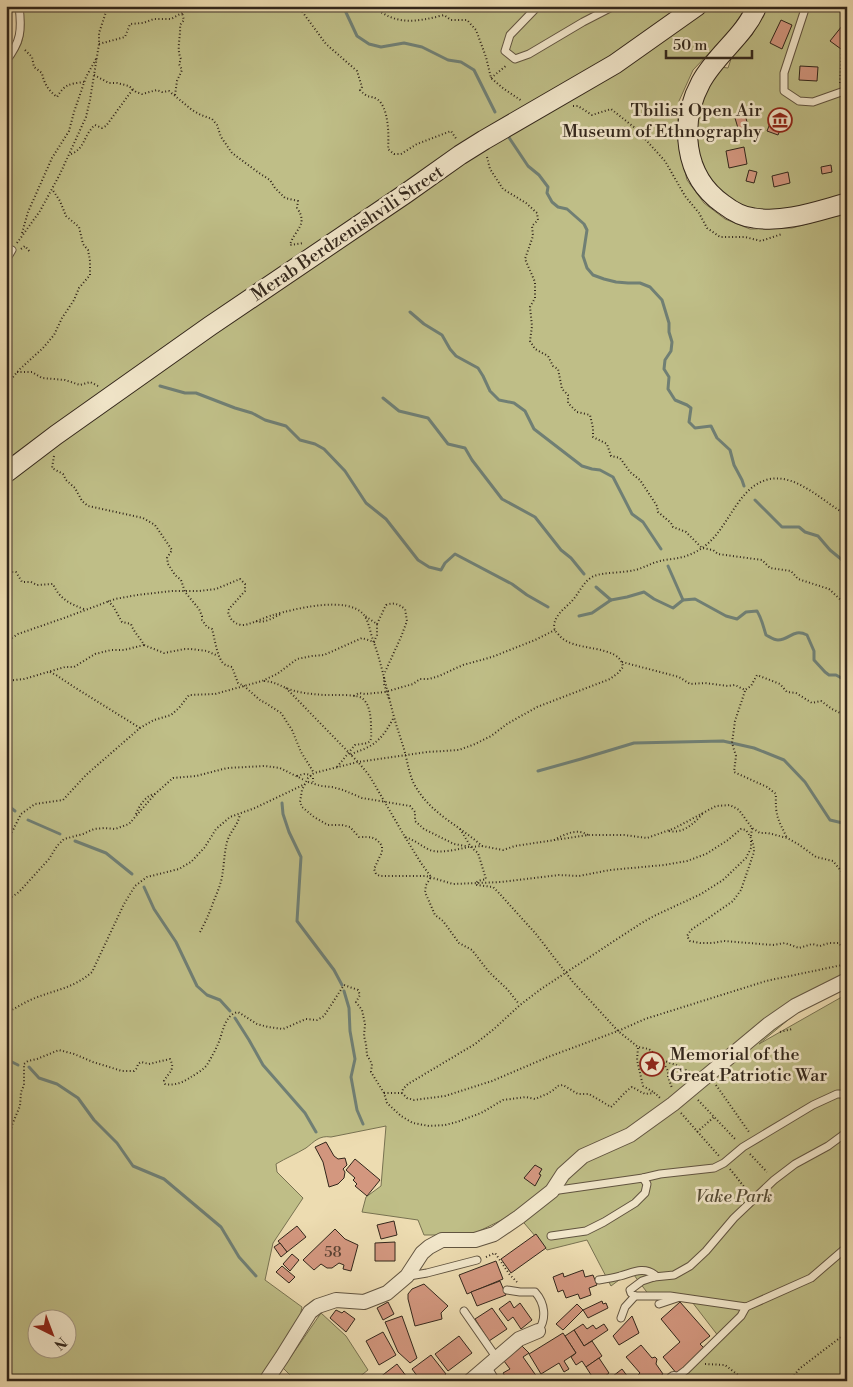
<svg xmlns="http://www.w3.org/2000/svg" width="853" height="1387" viewBox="0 0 853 1387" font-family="'Libre Bodoni',serif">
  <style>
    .green { fill: #bfbe87; stroke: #787251; fill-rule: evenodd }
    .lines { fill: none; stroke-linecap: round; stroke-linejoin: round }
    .stream { stroke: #707f74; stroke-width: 3 }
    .building { fill: #d3977f; stroke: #32261b }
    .lane-casing { stroke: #615440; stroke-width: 9 }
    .street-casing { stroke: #615440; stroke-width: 16 }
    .secondary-casing { stroke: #32261b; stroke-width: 21 }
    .path { stroke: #32261b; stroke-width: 2; stroke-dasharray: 1 2.5; stroke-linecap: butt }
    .lane { stroke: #f3e8cc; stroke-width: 7 }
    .street { stroke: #f3e8cc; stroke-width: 14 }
    .secondary { stroke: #f3e8cc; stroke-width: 19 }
    .labels { text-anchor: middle; stroke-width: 5; stroke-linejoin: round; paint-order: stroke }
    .number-label { font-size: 15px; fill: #5a4234 }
    .poi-label { font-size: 18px; fill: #32261b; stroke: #f3e8cc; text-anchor: end }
    .street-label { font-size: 18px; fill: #32261b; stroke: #f3e8cc }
    .park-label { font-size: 18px; font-style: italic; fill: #554c36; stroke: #f3e8cc }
  </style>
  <rect width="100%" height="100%" fill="#eddcb1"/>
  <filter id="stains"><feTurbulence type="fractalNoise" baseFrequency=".004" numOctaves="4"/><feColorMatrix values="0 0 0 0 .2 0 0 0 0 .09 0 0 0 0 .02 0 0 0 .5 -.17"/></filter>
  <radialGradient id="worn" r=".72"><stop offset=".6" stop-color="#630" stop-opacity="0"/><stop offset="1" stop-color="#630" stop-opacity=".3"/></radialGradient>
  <!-- green -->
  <g class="green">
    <path d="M 22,6 L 684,6 L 700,12 L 710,6 L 747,6 L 730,31 L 693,70 L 679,101 L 677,136 L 687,180 L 704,203 L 725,219 L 750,229 L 792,228 L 847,213 L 847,971 L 759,1044 L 847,994 L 847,1381 L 688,1381 L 681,1375 L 719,1337 L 689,1298 L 649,1295 L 631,1271 L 611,1286 L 587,1240 L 547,1250 L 519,1217 L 512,1215 L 471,1235 L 424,1235 L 418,1220 L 362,1212 L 366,1197 L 381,1186 L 386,1126 L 331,1137 C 319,1135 314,1142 306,1148 C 296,1154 286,1158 276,1164 L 277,1172 L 303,1198 L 273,1243 L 265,1280 L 302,1307 L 299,1321 L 261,1381 L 6,1381 L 6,64 C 11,58 18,51 21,44 C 25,33 24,17 22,6 ZM 38,1320 L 68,1320 L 68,1350 L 38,1350 Z"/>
    <polygon points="766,6 847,6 847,196 780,211 762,211 740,207 712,185 696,148 697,119 706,87 720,67 728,68 732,56 752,35"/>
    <polygon points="321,1313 346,1336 368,1370 354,1381 296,1381 283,1368"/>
  </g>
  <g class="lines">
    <!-- stream -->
    <g class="stream">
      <polyline points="343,6 357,36 369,44 381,47 404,43 422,47 448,60 461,62 474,70 495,112"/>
      <polyline points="508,136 528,166 539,175 548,187 547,193 552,202 558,207 567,209 584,224 587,230 583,256 587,268 593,275 604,279 616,282 628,283 640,283 650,287 662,300 669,323 669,332 672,342 671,351 665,360 664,369 669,377 668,389 675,400 687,405 691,408 689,422 695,428 711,426 717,438 730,450 734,465 742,480 744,486"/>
      <polyline points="410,312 424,324 442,335 450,349 456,356 478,368 483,376 490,391 499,400 514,403 525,411 534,429 582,466 592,469 600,470 613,477 632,514 643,522 661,549"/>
      <polyline points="160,386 185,393 196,393 235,408 252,413 265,420 286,426 300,440 315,444 324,449 345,471 366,503 386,519 418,560 429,567 441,570 445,563 455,554 512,584 527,595 548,607"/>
      <polyline points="383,398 399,411 428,418 448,444 465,448 472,460 502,499 535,517 561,550 571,558 584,574"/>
      <polyline points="755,500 782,527 799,527 805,532 818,536 830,550 847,564"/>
      <polyline points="668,566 683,600"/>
      <polyline points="596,587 611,600"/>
      <path d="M 579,616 L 592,613 L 611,600 L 627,597 L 644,592 L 654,599 L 673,608 L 683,600 L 695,599 L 726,616 L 737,619 L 746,612 L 757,611 C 762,619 763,626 766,635 C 770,637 774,640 778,640 C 790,640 793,628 807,635 L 814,651 L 814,660 L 825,672 L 829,675 L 836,675 L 845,680 L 847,684"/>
      <polyline points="538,771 581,759 634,743 723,741 754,748 784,760 805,782 830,820 847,824"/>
      <polyline points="282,803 283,814 289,832 301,857 297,921 334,970 342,985"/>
      <polyline points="6,804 15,811"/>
      <polyline points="28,820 60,834"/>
      <polyline points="75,841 106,853 132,874"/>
      <polyline points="144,887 154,909 176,942 197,986 207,995 220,1000 230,1011"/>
      <polyline points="344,991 349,1008 350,1031 355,1059 351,1077 357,1110 363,1124"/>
      <polyline points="235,1018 249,1040 263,1065 305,1113 316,1132"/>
      <polyline points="6,1059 18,1065"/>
      <polyline points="29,1067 39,1078 57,1084 78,1098 94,1120 117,1143 133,1166 164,1179 221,1227 239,1257 256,1276"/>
      <polyline points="6,1376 16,1381"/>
    </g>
  </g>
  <!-- building -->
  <g class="building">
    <polygon points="781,20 792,25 782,49 770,43"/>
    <polygon points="842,26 847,29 847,42 841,49 830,41"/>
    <polygon points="800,66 818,67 817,81 799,80"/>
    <polygon points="745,115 750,132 740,135 735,118"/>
    <polygon points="773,116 784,120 778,135 767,131"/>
    <polygon points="744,147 747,164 729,168 726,151"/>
    <polygon points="831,165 832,172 822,174 821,167"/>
    <polygon points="749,170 757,172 754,183 746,181"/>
    <polygon points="788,172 790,183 774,187 772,176"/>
    <polygon points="326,1142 334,1156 338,1159 345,1158 347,1165 343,1169 345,1172 344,1178 338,1184 329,1187 323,1162 315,1147"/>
    <polygon points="355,1159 380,1180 367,1196 355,1186 357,1184 353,1180 355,1178 346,1170"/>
    <polygon points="535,1165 542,1169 539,1174 541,1175 535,1186 524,1178"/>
    <polygon points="394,1221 397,1235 381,1239 377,1225"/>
    <polygon points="297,1226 306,1237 287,1252 278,1241"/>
    <polygon points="335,1229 345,1239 358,1245 351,1271 343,1269 344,1265 339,1263 332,1268 327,1268 321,1264 314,1270 303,1260"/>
    <polygon points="536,1234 546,1248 511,1273 501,1259"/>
    <polygon points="395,1242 395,1261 375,1261 375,1243"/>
    <polygon points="280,1243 287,1252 281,1257 274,1247"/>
    <polygon points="292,1254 299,1260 290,1271 283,1264"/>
    <polygon points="496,1261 503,1279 467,1294 459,1275"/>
    <polygon points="282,1266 295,1277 289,1283 276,1272"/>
    <polygon points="583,1270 585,1277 593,1275 597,1285 589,1288 591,1295 580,1299 578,1294 566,1298 563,1290 558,1292 553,1277 563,1273 564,1277"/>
    <polygon points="500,1281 506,1295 477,1306 471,1292"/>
    <polygon points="424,1284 448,1306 441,1313 442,1319 415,1326 408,1299 408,1294 412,1289"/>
    <polygon points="510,1301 514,1308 520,1303 532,1320 521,1329 513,1317 508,1321 499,1309"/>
    <polygon points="602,1301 603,1304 606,1303 608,1308 588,1318 583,1310"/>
    <polygon points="388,1302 394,1314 383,1320 377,1308"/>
    <polygon points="680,1302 710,1336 700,1344 705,1349 677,1374 663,1357 680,1342 661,1319"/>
    <polygon points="577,1304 583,1310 563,1330 556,1324"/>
    <polygon points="492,1308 507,1329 489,1341 475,1319"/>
    <polygon points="336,1310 342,1313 344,1311 355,1319 346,1332 330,1318"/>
    <polygon points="402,1316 417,1358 410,1363 398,1352 385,1322"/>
    <polygon points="632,1316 639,1333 619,1345 613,1336"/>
    <polygon points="583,1324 587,1329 593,1325 596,1329 604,1324 608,1330 584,1346 574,1330"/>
    <polygon points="574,1330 584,1346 592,1341 602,1356 586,1367 582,1361 576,1365 571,1357 576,1353 565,1336"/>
    <polygon points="383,1332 396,1355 379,1365 366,1341"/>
    <polygon points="563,1333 576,1353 564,1361 569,1369 564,1372 559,1363 541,1374 529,1354"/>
    <polygon points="459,1336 472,1353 448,1371 435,1354"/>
    <polygon points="641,1345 652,1358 655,1357 657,1359 656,1364 663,1374 654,1381 639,1381 636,1377 640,1373 626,1357"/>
    <polygon points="522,1346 529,1353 523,1357 537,1377 531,1381 508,1381 503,1373 510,1369 504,1361"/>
    <polygon points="431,1355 446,1374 438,1381 421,1381 412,1369"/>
    <polygon points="599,1358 609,1373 599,1381 595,1381 586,1367"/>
    <polygon points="397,1364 410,1381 375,1381"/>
    <polygon points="622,1369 631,1381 608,1381 608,1380"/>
  </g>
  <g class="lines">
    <!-- lane casing -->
    <g class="lane-casing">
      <g id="lane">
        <polyline points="538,6 510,35 505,51 515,59 529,54 583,22 614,6"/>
        <polyline points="806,6 784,73 784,91 799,101 813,102 847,90"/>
        <path d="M 6,61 C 21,42 22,30 19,6"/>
        <polyline points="6,260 12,250"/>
        <polyline points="552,1191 643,1178 660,1174 714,1168 724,1163 743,1147 813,1105 837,1094 847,1094"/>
        <polyline points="551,1236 586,1231 604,1222 635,1203 645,1193 647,1184 643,1178"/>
        <polyline points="409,1276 427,1273 477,1260"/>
        <path d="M 599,1280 C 606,1279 613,1278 620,1276 C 632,1273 643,1266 655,1275 L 654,1277"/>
        <path d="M 507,1290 L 520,1292 L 535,1292 C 545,1303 547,1319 538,1331"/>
        <polyline points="635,1296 631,1293 630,1290 642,1281 654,1277 674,1275 690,1266 706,1251 734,1218 774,1180 795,1164 828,1146 847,1132"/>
        <polyline points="659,1304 677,1298"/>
        <polyline points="464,1311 496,1357"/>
        <polyline points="621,1318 625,1307 635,1296 670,1296 746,1307 811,1278 847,1247"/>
        <polyline points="487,1366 496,1381"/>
        <polyline points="674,1379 686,1370 741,1316 746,1307"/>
      </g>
    </g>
    <!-- street casing -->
    <g class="street-casing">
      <g id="street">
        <polyline points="266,1381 282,1357 310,1312 318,1306 336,1300 364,1302 387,1293 407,1276 422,1253 429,1247 442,1240 475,1240 494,1234 519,1217 552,1191 563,1174 583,1156 630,1135 673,1104 769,1024 795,1006 847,980"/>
        <polyline points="470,1381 519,1339 538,1331"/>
        <polyline points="672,1381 674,1379"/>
      </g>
    </g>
    <!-- secondary casing -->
    <g class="secondary-casing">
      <g id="secondary">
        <path d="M 757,6 C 745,36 716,54 701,82 C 679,123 683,176 723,204 C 732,211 742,217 754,218 C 785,223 817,211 847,203"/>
        <polyline points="6,473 56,435 210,326 405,194 460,155 484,140 615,64 697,6"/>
      </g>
    </g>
    <!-- path -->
    <g class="path">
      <path d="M 298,6 L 326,44 L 357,71 L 362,87 L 360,90 C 368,99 370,95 377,99 C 389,107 389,136 388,149 L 394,154 L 401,154 L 417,144 L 451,131 L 457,140"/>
      <path d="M 373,6 C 396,26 416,22 444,15 L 451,20 L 467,20 L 476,30 L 486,57 L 491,78 L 504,89 L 522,101"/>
      <polyline points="99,44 125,37 130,24 143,23 154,19 171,19 182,13 190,6"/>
      <path d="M 25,50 L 32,57 L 34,67 L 42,73 C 44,84 49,91 57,97 C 65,84 69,84 84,82"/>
      <path d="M 94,75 L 109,83 L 117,83 L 129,86 L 136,92 L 142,94 L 157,90 L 162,92 L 169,91 L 192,110 L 201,115 L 212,119 L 217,125 L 221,137 L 232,153 L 259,173 L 270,180 L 275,188 L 285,198 L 298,201 L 297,208 C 309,225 294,230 290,245 L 304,243"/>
      <polyline points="491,78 507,65"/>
      <polyline points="840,83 842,50 847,45"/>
      <path d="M 175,95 L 177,81 L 182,70 L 179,64 L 181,59 C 176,49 181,37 180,25 L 184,20 L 182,13"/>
      <polyline points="573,106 578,106 592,115 611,109 635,128 665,161 685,196 699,213 707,228 720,237 745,237 761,241 782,234"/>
      <path d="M 71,154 C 85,149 84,134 95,125 L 102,128 L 106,126 L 133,89"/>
      <polyline points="487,157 490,169 503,189 526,203 537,213 538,220 532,226 533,236 525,259 535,282 535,298 530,307 532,326 530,341 535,349 548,356 553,366 558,369 562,389 568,395 568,403 577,412 590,415 593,428 593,437 607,444 611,456 620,458 630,472 640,480 657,506 658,512 671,523 673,527 686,532 702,548 713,550 718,554 762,560 770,568 791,571 798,579 829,589 843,602 847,608"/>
      <polyline points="22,233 28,212 52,158 69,131 74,112 86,77 96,59"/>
      <polyline points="17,243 40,211 60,174 86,117 90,100 99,44 99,33 108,6"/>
      <polyline points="21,249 25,246 30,252"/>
      <polyline points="6,342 11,348"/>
      <polyline points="17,372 32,372 42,378 65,380 80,385 90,382 98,386"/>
      <polyline points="6,385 20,369 43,348 54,335 62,318 74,300 79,288 90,275 90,261 88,250 83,244 79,227 66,216 60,201 52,189"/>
      <path d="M 54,456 L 52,468 L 63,474 L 66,480 L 75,488 L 82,501 L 88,506 L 143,518 L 155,525 L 172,550 L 167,558 L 168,564 L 175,575 L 181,580 L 185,592 L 199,609 L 202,616 L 202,620 L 207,627 L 212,629 C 215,639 217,658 224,664 C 227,666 229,666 232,667 L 238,683 L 244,686 L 261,701 L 264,702 L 281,713 L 292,730 L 301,752 L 314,773"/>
      <path d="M 6,570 L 8,572 L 16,572 L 22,582 L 31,582 L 37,585 L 53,584 C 60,600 71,604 86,610"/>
      <path d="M 108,601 L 113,606 L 122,622 L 131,624 C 134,633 140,637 144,645 L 164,653 L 185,649 L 191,649 L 207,651 L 218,656"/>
      <path d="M 256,621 C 264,624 274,617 281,614"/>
      <path d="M 377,624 L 386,605 C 394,602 398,604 405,609 L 407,621 L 401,637 L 385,672"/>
      <path d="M 6,642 L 18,634 L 64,618 L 115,599 L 137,595 L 172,591 L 199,591 L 216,589 L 240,579 L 245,584 L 245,591 L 229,609 L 228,612 C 230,619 233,623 241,625 C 248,626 265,617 273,615 C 294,609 348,595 364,615 C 369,622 370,632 373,640 C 382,665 387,691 394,717 C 397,728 401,739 404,749 C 408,763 409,777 417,789 C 432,814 461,827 482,846"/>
      <polyline points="622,662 679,677 690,684 705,683 728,686 735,685 745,690 751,686 757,675 780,684 787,692 796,693 812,703 821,701 832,709 847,716"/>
      <polyline points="50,672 56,675 74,687 140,728"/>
      <polyline points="384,677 384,684 389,699"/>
      <polyline points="6,681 24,679 65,667 74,667 95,654 111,650 124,650 144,645"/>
      <path d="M 264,681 C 274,682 277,684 286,688 C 298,693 311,694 324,695 C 332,695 356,694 362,698 C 370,704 371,718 371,727 C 372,746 370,742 355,745 L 337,767"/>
      <path d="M 286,688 L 358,762 L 369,775 L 405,837 C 415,840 421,846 430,850 C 439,854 459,849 469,847"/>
      <path d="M 745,691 L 735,721 L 732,743 L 736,756 L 734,772 L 767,787 L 776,794 C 775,816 778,819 787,838"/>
      <polyline points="354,696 359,693 365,694 385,692 413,684 420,679 429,679 439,676 463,665 492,657 535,640 555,630"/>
      <path d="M 351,755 C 356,751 361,751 366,748 C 380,742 387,730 394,717"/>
      <path d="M 297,776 C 303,774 308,772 313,778 L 313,782"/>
      <polyline points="308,782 321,786 332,787 343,790 362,798 410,806 415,812 415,821 424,829 454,844 471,847 482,846 503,850 515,846 588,835 624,835 647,838 675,828 716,806 730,805 739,810 752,828 760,833 768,833 787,838 798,844 816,857 833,861 847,878"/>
      <path d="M 136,814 C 139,806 146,795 155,794"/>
      <polyline points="460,829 471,847 478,853 486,879 478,881 476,883 477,885 493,887 498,892 536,934 573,982 618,1031 638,1047 649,1049 662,1060 676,1065 690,1072"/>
      <path d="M 669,831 C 683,834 695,823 703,813"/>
      <polyline points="751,836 752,828"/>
      <polyline points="405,837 421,863 431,877 426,885 425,892 435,915 443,921 459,943 472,950 489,972 507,989 519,1004"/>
      <path d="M 554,840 C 565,834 577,828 588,835"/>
      <polyline points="751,841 751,848 746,858 723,880 701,894 654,916 640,924 541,989 520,1005 494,1029 475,1044 408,1084 403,1089 402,1093 407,1098 414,1100 445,1096 492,1081 548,1057 618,1031 645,1019 766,981 847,964"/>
      <polyline points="6,849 8,840 21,814 35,804 63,800 86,775 140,728 154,720 171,715 179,708 189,695 215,694 244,686 262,681 277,674 297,659 312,656 324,655 362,638 374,642 377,635 377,624 365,616"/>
      <polyline points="6,901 19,892 49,859 57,846 64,839 83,834 94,829 104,828 115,829 129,824 155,794 173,778 196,776 227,768 265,766 280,768 304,780"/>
      <path d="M 200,932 C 205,923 209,914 213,903 C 216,895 220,887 222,877 C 224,866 224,854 227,842 C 230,831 238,826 240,814"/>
      <path d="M 844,969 L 842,947 L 839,943 L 829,943 L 820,946 L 812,944 L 799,948 L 785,943 L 773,945 L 724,941 L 713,943 L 700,943 L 690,941 L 687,936 L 691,930 L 733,901 L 741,890 L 754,852 C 754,843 751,837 746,830 L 741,829 L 728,840 L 706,854 L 687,861 L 664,865 L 610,870 L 579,876 L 559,875 L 501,882 L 478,883 L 453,884 L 426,876 L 380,876 L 376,874 L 374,869 L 382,852 L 382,846 C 375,836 371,837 359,837 L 350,827 L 342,825 L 328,825 L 314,817 L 302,807 L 300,802 L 302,790 L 308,778 L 314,773 L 358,762 L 427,752 L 459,750 L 475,744 L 491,736 L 507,724 L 537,707 L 610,679 L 618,673 L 623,667 C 620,643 572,653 559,635 C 556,632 554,630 554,626 C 555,615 564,609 571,602 C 579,594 583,581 594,576 C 604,572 624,573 635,570 C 644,568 651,563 660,561 C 668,559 678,559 686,556 C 698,552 708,545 716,535 C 732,516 743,484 770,479 C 798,474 824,503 847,515"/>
      <path d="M 6,1013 C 16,1008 25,1002 35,998 C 55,990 74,988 92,972 L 124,904 L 135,886 L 147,877 L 179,869 L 191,862 L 205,847 L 216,829 L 230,817 L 255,808 L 305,784"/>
      <polyline points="780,1032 792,1029"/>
      <polyline points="638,1048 637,1060 643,1086 655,1093"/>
      <polyline points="662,1060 668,1071 668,1077 672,1088"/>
      <polyline points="716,1085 749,1132"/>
      <polyline points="384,1093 402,1093"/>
      <polyline points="698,1100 736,1140"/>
      <polyline points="681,1113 719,1156"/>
      <polyline points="697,1132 714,1117"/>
      <path d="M 6,1144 L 9,1141 L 12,1125 L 20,1106 L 21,1092 L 24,1085 L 24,1064 L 28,1061 L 37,1059 L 59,1050 L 74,1054 L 93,1062 L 122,1071 L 134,1071 L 137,1068 L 138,1064 L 141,1062 L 149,1064 L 170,1059 C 176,1070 168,1073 164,1081 L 165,1084 C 175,1086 184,1082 191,1077 C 196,1074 203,1070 207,1065 C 211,1058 215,1051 218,1044 C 223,1033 224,1015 238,1012 L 257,1024 L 268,1027 L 283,1029 L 306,1019 L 317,1020 L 324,1016 L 344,985 L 358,990 L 360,995 L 356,1002 L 362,1010 L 365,1024 L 364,1036 L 366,1044 L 367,1055 L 372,1064 L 371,1072 L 384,1093 L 387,1103 L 401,1116 L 413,1123 L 429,1126 L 445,1125 L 457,1122 L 481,1113 L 503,1100 L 526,1097 L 535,1099 L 547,1094 L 555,1089 L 557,1086 L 563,1085 L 578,1094 L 589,1094 L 611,1107 C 618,1101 624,1092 632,1087 L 645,1094 L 655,1093 L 660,1098"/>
      <polyline points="750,1154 767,1172"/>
      <polyline points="730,1169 749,1193"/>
      <polyline points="486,1257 495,1253 510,1275 517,1282"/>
      <polyline points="841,1337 847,1344"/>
      <polyline points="705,1364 725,1365 746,1381"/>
      <polyline points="790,1381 799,1369 841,1337 847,1338"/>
    </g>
    <!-- lane -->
    <use href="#lane" class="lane"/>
    <!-- street -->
    <use href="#street" class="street"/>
    <!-- secondary -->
    <use href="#secondary" class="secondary"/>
  </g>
  <!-- icons -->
  <defs>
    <g id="museum-ring" transform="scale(1.25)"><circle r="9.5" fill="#f3e8cc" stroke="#8f2418" stroke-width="1.5"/><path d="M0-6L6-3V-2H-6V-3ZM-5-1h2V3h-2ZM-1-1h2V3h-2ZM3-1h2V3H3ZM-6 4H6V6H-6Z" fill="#8f2418"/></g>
    <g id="sight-ring" transform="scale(1.25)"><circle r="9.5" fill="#f3e8cc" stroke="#8f2418" stroke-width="1.5"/><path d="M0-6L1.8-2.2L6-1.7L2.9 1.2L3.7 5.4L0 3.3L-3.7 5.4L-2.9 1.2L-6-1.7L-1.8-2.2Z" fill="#8f2418"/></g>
  </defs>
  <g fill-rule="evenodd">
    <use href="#museum-ring" x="780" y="120"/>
    <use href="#sight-ring" x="652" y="1064"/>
  </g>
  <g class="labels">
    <!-- number labels -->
    <g class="number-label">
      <text x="333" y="1257">58</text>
    </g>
    <!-- poi labels -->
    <g class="poi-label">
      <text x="762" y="116">Tbilisi Open Air<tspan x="762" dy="21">Museum of Ethnography</tspan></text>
      <text x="670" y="1060" text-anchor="start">Memorial of the<tspan x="670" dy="21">Great Patriotic War</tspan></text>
    </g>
    <!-- street labels -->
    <g class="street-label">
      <text transform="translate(347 233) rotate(-34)" y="6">Merab Berdzenishvili Street</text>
    </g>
    <!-- park labels -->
    <g class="park-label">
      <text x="734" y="1202">Vake Park</text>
    </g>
  </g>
  <!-- margin -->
  <rect width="853" height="1387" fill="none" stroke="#eddcb1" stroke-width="25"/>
  <rect x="8" y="8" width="838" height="1372" fill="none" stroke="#32261b" stroke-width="2.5"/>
  <rect x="12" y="12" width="828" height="1362" fill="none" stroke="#32261b"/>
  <!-- north arrow -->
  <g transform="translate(52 1334) rotate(138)"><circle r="24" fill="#f3e8cc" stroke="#a69a85"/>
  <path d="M0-4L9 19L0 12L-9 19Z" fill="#8f2418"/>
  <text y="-8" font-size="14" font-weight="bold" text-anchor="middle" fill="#32261b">N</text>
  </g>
  <!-- scale -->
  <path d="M666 50v8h86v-8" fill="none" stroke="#32261b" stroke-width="2.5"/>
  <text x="673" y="50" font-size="15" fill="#32261b" stroke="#f3e8cc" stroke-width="4" paint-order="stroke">50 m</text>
  <rect width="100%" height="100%" filter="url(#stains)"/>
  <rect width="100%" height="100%" fill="url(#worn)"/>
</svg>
